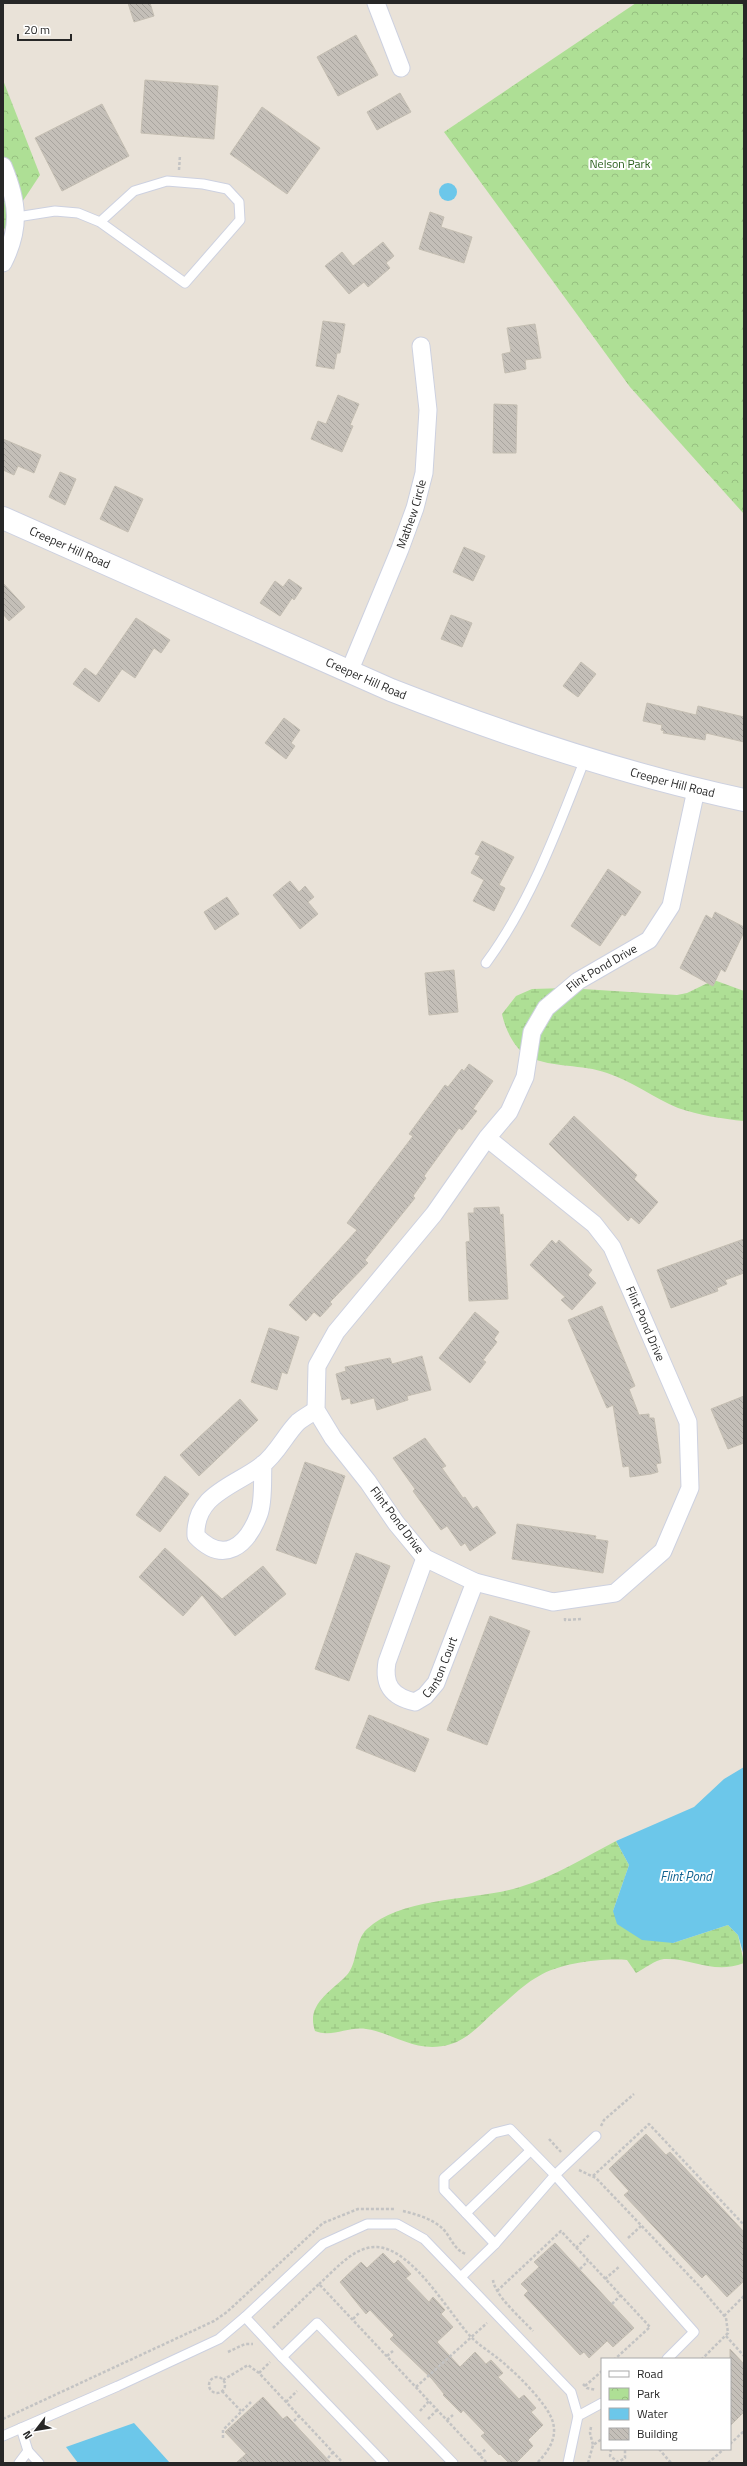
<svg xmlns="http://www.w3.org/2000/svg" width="747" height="2466" viewBox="0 0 747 2466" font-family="'Titillium Web',sans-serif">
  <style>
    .wetland { fill: url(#wetland-marsh) }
    .park { fill: url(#park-crowns) }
    .water { fill: #6cc7ea }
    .building { fill: url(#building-back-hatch); stroke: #c4beb2 }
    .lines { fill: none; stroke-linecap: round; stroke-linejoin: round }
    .service-casing { stroke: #cdd1e0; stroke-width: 11 }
    .minor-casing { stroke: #cdd1e0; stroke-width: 19 }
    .tertiary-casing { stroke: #cdd1e0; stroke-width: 24 }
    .path { stroke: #c3c3c3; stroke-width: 2.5; stroke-dasharray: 3 2; stroke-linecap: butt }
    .service { stroke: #fff; stroke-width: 9 }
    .minor { stroke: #fff; stroke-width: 17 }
    .tertiary { stroke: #fff; stroke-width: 22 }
    .labels { text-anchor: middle; stroke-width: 4; stroke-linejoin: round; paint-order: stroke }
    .park-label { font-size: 12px; fill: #295f1b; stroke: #fff }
    .street-label { font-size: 12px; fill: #272727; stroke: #fff }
    .water-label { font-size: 13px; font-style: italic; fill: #116390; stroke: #fff }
  </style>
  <defs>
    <pattern id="wetland-marsh" width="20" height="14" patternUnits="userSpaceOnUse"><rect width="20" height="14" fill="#aedf95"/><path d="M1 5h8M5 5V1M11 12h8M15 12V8" fill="none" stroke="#96bf80"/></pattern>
    <pattern id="park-crowns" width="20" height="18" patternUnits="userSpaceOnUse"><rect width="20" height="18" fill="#aedf95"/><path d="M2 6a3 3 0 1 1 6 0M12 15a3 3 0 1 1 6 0" fill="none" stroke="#96bf80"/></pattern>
    <pattern id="building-back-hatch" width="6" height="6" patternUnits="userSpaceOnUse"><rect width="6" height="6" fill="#c4bfb8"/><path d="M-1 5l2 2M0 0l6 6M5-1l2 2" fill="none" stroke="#a8a49e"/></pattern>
  </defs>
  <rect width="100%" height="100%" fill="#e9e2d8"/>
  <!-- wetland -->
  <g class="wetland">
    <path d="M 714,980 L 744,991 L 744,1121 C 722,1119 699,1115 678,1108 C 654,1098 632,1081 607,1073 C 582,1064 553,1068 529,1057 C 515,1050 505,1029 502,1014 L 516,996 L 532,989 L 567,988 L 677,995 L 687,993 Z"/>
    <path d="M 616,1841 L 629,1865 L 613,1911 L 673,1943 L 728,1925 L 738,1935 L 744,1963 C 713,1975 694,1958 664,1959 C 655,1960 644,1969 636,1973 L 627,1960 C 603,1958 560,1963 539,1976 C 522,1985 509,2000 494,2012 C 481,2024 468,2039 451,2044 C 417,2055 395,2033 366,2029 C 349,2026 332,2038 315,2031 C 306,2005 329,1993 346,1976 C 358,1964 354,1941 367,1929 C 402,1896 475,1901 520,1887 C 554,1877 585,1857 616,1841 Z"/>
  </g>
  <!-- park -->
  <g class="park">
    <polygon points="636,3 744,3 744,514 630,387 444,132"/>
    <polygon points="3,80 40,175 3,231"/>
  </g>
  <!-- water -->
  <g class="water">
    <circle cx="448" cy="192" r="9"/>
    <polygon points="744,1767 744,1956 738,1935 728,1925 673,1943 642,1940 617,1924 613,1911 629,1865 616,1841 694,1807 724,1779"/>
    <polygon points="134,2423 170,2463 78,2463 66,2447"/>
  </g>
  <!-- building -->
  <g class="building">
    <polygon points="128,3 150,3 154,16 134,22"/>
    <polygon points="356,35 378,75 338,96 317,57"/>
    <polygon points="145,80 218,86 214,139 141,133"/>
    <polygon points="400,93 411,112 377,130 367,112"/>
    <polygon points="102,104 129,156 62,191 35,138"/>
    <polygon points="262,107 320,148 287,194 230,154"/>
    <polygon points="430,212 444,217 441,227 472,237 464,263 419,249"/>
    <polygon points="383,242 394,256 386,263 390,268 368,287 364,282 349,294 325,266 342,252 353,266"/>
    <polygon points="323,321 345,324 340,353 337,353 334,369 316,366"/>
    <polygon points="535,324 541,358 525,360 526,369 505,373 502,354 511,352 507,328"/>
    <polygon points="338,395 359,404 350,425 353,426 342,452 311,439 318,421 326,424"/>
    <polygon points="494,404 517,405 516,453 493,453"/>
    <polygon points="3,439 41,455 34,473 18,466 14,475 3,470"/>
    <polygon points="60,472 76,479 65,505 49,497"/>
    <polygon points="115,486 143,499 128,532 100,519"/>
    <polygon points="464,547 485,556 473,581 453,572"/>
    <polygon points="289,579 302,588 294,600 292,598 280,616 260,603 275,581 283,587"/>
    <polygon points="3,583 25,607 9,621 3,614"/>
    <polygon points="451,615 472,623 462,647 441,639"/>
    <polygon points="136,618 170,640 161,653 154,648 135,678 122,669 99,702 73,684 85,668 96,676"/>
    <polygon points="581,662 596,674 578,697 563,686"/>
    <polygon points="647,703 696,715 698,706 744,717 744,742 706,733 705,740 663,733 664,731 661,730 662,725 643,721"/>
    <polygon points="284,718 300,730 291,743 295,746 286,759 265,743"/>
    <polygon points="482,841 514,857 499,885 505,888 494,911 473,901 484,880 471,873 480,856 475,854"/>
    <polygon points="608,869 641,892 625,916 622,914 600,946 571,926"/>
    <polygon points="290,881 299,892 305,886 314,897 308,902 318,914 300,929 273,895"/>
    <polygon points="227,897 239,914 215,930 204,912"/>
    <polygon points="715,912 744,927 744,932 725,972 721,969 713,986 680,968 706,915 712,919"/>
    <polygon points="454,970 458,1012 429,1015 425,973"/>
    <polygon points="469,1064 493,1081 473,1109 477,1111 462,1130 459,1128 424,1176 426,1178 413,1196 415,1198 365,1260 368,1263 330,1302 332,1304 320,1317 314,1312 306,1321 289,1305 357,1230 347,1223 413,1136 409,1134 445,1085 448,1087 462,1069 464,1071"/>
    <polygon points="574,1116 637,1175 634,1179 658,1202 639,1224 631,1217 628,1221 549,1144"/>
    <polygon points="499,1207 500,1215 503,1214 508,1299 469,1301 466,1242 470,1241 468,1213 474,1213 474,1208"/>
    <polygon points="744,1239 744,1273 725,1280 727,1284 717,1288 718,1291 671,1308 657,1270"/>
    <polygon points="552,1240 556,1244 559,1240 592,1270 588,1275 596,1283 572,1310 561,1300 565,1297 530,1265"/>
    <polygon points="602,1306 635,1386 629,1389 639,1415 649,1414 649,1418 654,1418 661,1463 656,1464 658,1472 651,1474 630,1477 629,1466 623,1467 613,1405 607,1408 568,1320"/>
    <polygon points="475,1312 499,1332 494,1339 497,1342 483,1360 486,1362 470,1383 439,1358"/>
    <polygon points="269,1328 299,1337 287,1374 282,1372 277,1390 251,1382"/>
    <polygon points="422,1356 431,1390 407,1396 408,1400 377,1410 374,1398 351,1404 350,1398 342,1400 336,1374 346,1371 345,1367 390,1358 392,1364"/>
    <polygon points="744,1396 744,1443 728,1449 711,1409"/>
    <polygon points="240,1399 258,1420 199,1476 180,1455"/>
    <polygon points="425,1438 446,1466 442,1468 463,1498 465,1497 473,1509 477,1506 496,1533 470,1551 465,1543 461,1546 447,1526 441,1530 413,1491 415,1489 393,1458"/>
    <polygon points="305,1462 345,1476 316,1564 276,1550"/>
    <polygon points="165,1476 189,1494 160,1532 136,1515"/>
    <polygon points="517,1524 596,1536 595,1539 608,1541 603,1573 512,1559"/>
    <polygon points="165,1548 222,1599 263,1566 286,1594 235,1636 202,1595 183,1616 139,1577"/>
    <polygon points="356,1553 390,1566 349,1681 315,1669"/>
    <polygon points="490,1616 530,1631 487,1745 447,1730"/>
    <polygon points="369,1715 429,1739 415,1772 356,1748"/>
    <polygon points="646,2134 666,2155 670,2152 744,2232 744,2281 727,2297 706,2274 702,2278 624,2195 629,2191 609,2169"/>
    <polygon points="555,2243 634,2328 613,2347 607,2341 589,2358 584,2352 580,2355 524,2295 528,2291 521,2284 539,2267 534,2262"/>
    <polygon points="383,2253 394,2264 398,2260 411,2274 406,2278 429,2302 433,2297 445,2310 441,2314 453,2327 437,2342 460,2367 475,2352 486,2364 491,2360 503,2373 498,2377 519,2399 524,2395 536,2408 531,2412 543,2425 528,2440 533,2446 516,2463 509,2463 500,2454 499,2455 481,2436 485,2433 463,2410 461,2413 443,2395 444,2394 432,2379 390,2339 394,2335 370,2310 366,2314 340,2282 361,2262 367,2268"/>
    <polygon points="730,2349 744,2364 744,2412 730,2426"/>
    <polygon points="263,2397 283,2419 287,2416 331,2463 236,2463 246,2454 225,2432"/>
  </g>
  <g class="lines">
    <!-- service casing -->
    <g class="service-casing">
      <g id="service">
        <polyline points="17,217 55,211 78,213 100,222 185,283 240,220 239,202 227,189 203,184 167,181 134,191 100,222"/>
        <path d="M 486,963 C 531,902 558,828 585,759"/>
        <polyline points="466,2213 530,2151"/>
        <polyline points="495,2244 444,2190 444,2178 494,2133 510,2129 555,2175 596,2136"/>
        <polyline points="461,2277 495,2244 555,2175 694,2332 667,2359"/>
        <polyline points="245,2317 282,2357"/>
        <polyline points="578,2416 602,2403"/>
        <polyline points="21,2428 28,2451 39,2463"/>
        <polyline points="3,2436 118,2386 219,2339 245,2317 323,2244 367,2224 397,2224 424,2239 571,2392 578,2416 568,2463"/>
        <polyline points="19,2463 28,2451"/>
        <polyline points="384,2463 282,2357 317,2323 453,2463"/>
      </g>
    </g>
    <!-- minor casing -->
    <g class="minor-casing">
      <g id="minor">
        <polyline points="376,3 401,68"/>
        <path d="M 3,166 C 18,202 21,228 3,263"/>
        <path id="s1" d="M 349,672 L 400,549 L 415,508 L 424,473 L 428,410 L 421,346"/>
        <path id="s2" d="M 487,1138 L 594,1224 L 612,1247 L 688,1422 L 690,1488 L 663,1551 L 615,1593 L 553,1602 L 475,1582 L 425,1558 L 396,1523 L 368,1482 L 333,1438 L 316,1410 L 317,1366 L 336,1332 L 434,1214 L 487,1138 L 509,1112 L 525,1077 L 532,1032 L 546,1008 L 578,981 L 649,940 L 671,906 L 696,790"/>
        <path d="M 263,1464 C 262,1479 264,1500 259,1514 C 247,1546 224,1565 196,1536 C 194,1494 235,1486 262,1465 C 277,1454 285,1435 298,1422 C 303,1418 310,1414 316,1410"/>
        <path id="s3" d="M 425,1558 L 387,1662 C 383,1685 392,1697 415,1702 L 425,1696 L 436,1683 L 475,1582"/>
      </g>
    </g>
    <!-- tertiary casing -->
    <g class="tertiary-casing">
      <g id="tertiary">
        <path id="s4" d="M 3,518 L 391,690 C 506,735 623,774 744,800"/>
      </g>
    </g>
    <!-- path -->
    <g class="path">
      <polyline points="179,170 180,155"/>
      <polyline points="565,1618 565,1620 582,1619"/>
      <polyline points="601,2126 604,2120 634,2094"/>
      <polyline points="549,2139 561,2152"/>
      <polyline points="579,2170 596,2178 700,2287 726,2318 728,2333 702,2359"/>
      <polyline points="593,2176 649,2124 744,2225"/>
      <path d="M 403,2211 C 416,2214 433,2219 443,2229 C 451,2237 454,2250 466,2254"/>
      <polyline points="628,2238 641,2226"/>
      <polyline points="576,2248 590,2234"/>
      <polyline points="580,2269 588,2261"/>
      <polyline points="605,2279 620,2266"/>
      <path d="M 493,2280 C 495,2296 522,2319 533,2331"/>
      <path d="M 319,2284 C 335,2270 354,2246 377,2247 C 413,2249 448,2312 471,2337 C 482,2348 497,2356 508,2367 C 521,2378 543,2401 550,2415 C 560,2434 550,2450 537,2463"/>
      <polyline points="497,2291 561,2231 650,2327 615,2359"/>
      <polyline points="612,2304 621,2295"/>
      <polyline points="724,2316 744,2296"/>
      <polyline points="353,2319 359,2313"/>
      <polyline points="273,2328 319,2284 487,2463"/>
      <polyline points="726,2336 744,2356"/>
      <polyline points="228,2352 245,2344 253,2344"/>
      <polyline points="387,2356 393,2351"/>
      <polyline points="259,2373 270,2362"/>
      <circle cx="217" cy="2385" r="8"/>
      <polyline points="223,2380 248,2365 259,2373 343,2463"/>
      <polyline points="583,2384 587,2388 596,2390"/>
      <polyline points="585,2386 602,2371"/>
      <polyline points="416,2387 487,2323"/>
      <polyline points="222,2391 241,2411"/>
      <polyline points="286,2402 297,2391"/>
      <polyline points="420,2411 429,2401"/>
      <polyline points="3,2419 214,2321 227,2312 323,2223 358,2209 394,2209"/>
      <polyline points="428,2419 437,2410"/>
      <polyline points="447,2420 453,2415"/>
      <polyline points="294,2421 299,2416"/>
      <polyline points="591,2427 590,2433 593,2445"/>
      <polyline points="223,2438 223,2430 251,2402"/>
      <polyline points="730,2444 744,2431"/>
      <polyline points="611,2449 610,2456 618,2462 625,2458 625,2449"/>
      <polyline points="659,2449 671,2463"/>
      <polyline points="479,2455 486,2449"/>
      <polyline points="328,2458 333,2452"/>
      <polyline points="588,2463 593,2445 602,2439"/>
      <polyline points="708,2463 724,2449"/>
    </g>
    <!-- service -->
    <use href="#service" class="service"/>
    <!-- minor -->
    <use href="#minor" class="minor"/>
    <!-- tertiary -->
    <use href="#tertiary" class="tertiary"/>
  </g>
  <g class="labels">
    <!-- park labels -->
    <g class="park-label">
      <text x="620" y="168">Nelson Park</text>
    </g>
    <!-- street labels -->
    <g class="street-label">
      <text dy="4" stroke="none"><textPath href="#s1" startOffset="170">Mathew Circle</textPath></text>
      <text dy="4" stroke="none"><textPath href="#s4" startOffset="73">Creeper Hill Road</textPath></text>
      <text dy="4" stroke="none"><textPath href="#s4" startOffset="397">Creeper Hill Road</textPath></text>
      <text dy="4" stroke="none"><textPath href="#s4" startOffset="721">Creeper Hill Road</textPath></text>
      <text dy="4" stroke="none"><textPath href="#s2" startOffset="1482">Flint Pond Drive</textPath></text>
      <text dy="4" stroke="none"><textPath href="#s2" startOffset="250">Flint Pond Drive</textPath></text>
      <text transform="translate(397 1520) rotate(53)" y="4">Flint Pond Drive</text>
      <text dy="4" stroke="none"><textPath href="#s3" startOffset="211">Canton Court</textPath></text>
    </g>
    <!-- water labels -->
    <g class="water-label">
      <text x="686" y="1881">Flint Pond</text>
    </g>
  </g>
  <!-- border -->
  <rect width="747" height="2466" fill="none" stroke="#272727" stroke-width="8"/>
  <!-- legend -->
  <rect x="601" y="2358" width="130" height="92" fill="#ffffff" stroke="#a9a9a9"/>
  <rect x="609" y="2371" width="20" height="6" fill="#ffffff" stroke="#a9a9a9"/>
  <text x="637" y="2378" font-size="12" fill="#272727">Road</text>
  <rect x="609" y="2388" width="20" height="12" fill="url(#park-crowns)" stroke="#a9a9a9"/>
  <text x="637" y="2398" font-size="12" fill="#272727">Park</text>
  <rect x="609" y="2408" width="20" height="12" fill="#6cc7ea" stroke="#a9a9a9"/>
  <text x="637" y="2418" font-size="12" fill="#272727">Water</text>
  <rect x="609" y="2428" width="20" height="12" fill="url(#building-back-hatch)" stroke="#a9a9a9"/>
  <text x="637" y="2438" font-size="12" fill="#272727">Building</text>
  <!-- north arrow -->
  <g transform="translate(36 2430) rotate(239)" stroke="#ffffff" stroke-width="3" paint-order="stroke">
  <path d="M0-3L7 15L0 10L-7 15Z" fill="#272727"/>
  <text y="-6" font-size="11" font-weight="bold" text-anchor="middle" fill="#272727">N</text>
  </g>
  <!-- scale -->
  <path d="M18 34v6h53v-6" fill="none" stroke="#272727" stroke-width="2"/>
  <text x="24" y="34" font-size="12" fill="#272727" stroke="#ffffff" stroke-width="3" paint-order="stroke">20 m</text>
</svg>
